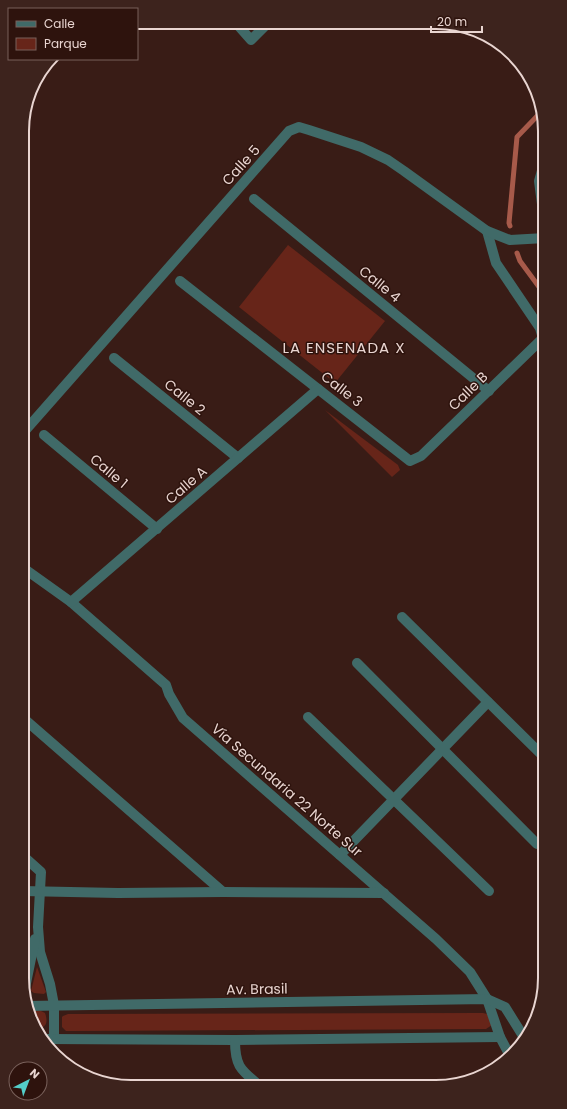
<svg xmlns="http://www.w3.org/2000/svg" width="567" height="1109" viewBox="0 0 567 1109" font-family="Poppins,sans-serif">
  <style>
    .green { fill: #672519 }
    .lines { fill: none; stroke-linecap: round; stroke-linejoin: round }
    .stream { stroke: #a75a4a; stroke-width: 5 }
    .minor { stroke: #406a68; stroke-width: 10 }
    .labels { text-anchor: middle; stroke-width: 3; stroke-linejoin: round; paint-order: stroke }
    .street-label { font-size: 14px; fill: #e9d5d1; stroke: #2e130d }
    .neighbourhood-label { font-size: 15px; letter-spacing: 1px; fill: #e9d5d1; stroke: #2e130d }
    .rim { fill: none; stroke: #e9d5d1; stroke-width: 2 }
  </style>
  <rect width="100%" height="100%" fill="#391c16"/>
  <!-- green -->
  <g class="green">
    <polygon points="288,245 385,321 335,383 239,307"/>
    <polygon points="325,410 398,465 400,470 392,477"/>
    <polygon points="37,967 46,992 44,994 34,993 31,991"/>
    <path d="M 34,1011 L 41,1011 L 45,1013 C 48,1021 47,1028 38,1028 C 34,1022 28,1017 34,1011 Z"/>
    <polygon points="483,1013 487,1014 492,1025 486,1029 75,1031 66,1031 62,1027 62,1017 63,1016 68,1014"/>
  </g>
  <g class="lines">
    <!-- stream -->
    <g class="stream">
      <polyline points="510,226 509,223 517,137 542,111"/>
      <polyline points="517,253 520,261 545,295"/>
    </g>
    <!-- minor -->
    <g class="minor">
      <polyline points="236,23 251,40 268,23"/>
      <polyline points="254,199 489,391"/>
      <polyline points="545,227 539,181 545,160"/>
      <polyline points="180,281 410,461 421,456 543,338 540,328 496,263 487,231"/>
      <polyline points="114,358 238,458"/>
      <polyline points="23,433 289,131 299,127 309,130 361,147 388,160 404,171 487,231 510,240 545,238"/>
      <polyline points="44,435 157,529"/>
      <polyline points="22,567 71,602 166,685 169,694 183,718 436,939 470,972 487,999 500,1037 509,1054"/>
      <polyline points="71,602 318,389"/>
      <polyline points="402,617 545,758"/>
      <polyline points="357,663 537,844"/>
      <polyline points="22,717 223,892"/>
      <polyline points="308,717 489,891"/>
      <polyline points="22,855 41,872 38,927 40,952 50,984 54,1005 54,1039"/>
      <polyline points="340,855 488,702"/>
      <polyline points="22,891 118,893 223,892 384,893"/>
      <polyline points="24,993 35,939"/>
      <polyline points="26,1006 487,999 505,1007 525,1039"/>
      <polyline points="45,1039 235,1040 500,1037"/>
      <path d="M 235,1040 C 235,1067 241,1070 260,1086"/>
    </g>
  </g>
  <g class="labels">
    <!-- street labels -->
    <g class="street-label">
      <text transform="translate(241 165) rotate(-48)" y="5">Calle 5</text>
      <text transform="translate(380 284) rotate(39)" y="5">Calle 4</text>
      <text transform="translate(342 389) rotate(38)" y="5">Calle 3</text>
      <text transform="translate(468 391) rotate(-44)" y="5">Calle B</text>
      <text transform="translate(185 397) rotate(39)" y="5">Calle 2</text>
      <text transform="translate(109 471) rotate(40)" y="5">Calle 1</text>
      <text transform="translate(186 485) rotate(-41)" y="5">Calle A</text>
      <text transform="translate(287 790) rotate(41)" y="5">Vía Secundaria 22 Norte Sur</text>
      <text transform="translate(257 989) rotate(-1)" y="5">Av. Brasil</text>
    </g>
    <!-- neighbourhood labels -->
    <g class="neighbourhood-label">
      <text x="344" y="353">LA ENSENADA X</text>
    </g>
  </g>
  <!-- crop -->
  <path d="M0 0H567V1109H0ZM131 29H436A102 102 0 0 1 538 131V978A102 102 0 0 1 436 1080H131A102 102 0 0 1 29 978V131A102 102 0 0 1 131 29Z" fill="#3d231d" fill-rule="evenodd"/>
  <path class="rim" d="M131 29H436A102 102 0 0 1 538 131V978A102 102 0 0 1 436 1080H131A102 102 0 0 1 29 978V131A102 102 0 0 1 131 29Z"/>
  <!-- legend -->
  <rect x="8" y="8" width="130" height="52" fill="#2e130d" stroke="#79615b"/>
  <rect x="16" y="21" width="20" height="6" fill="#406a68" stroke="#79615b"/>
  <text x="44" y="28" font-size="12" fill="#e9d5d1">Calle</text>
  <rect x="16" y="38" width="20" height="12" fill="#672519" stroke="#79615b"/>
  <text x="44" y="48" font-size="12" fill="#e9d5d1">Parque</text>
  <!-- north arrow -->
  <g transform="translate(28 1081) rotate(42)"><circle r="19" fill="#2e130d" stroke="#79615b"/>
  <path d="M0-3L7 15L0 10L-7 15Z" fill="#54cdc8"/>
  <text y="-6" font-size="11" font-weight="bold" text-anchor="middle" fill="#e9d5d1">N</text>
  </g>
  <!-- scale -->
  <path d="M431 26v6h51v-6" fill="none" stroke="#e9d5d1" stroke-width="2"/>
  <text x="437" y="26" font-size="12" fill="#e9d5d1" stroke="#2e130d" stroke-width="3" paint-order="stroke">20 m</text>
</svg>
